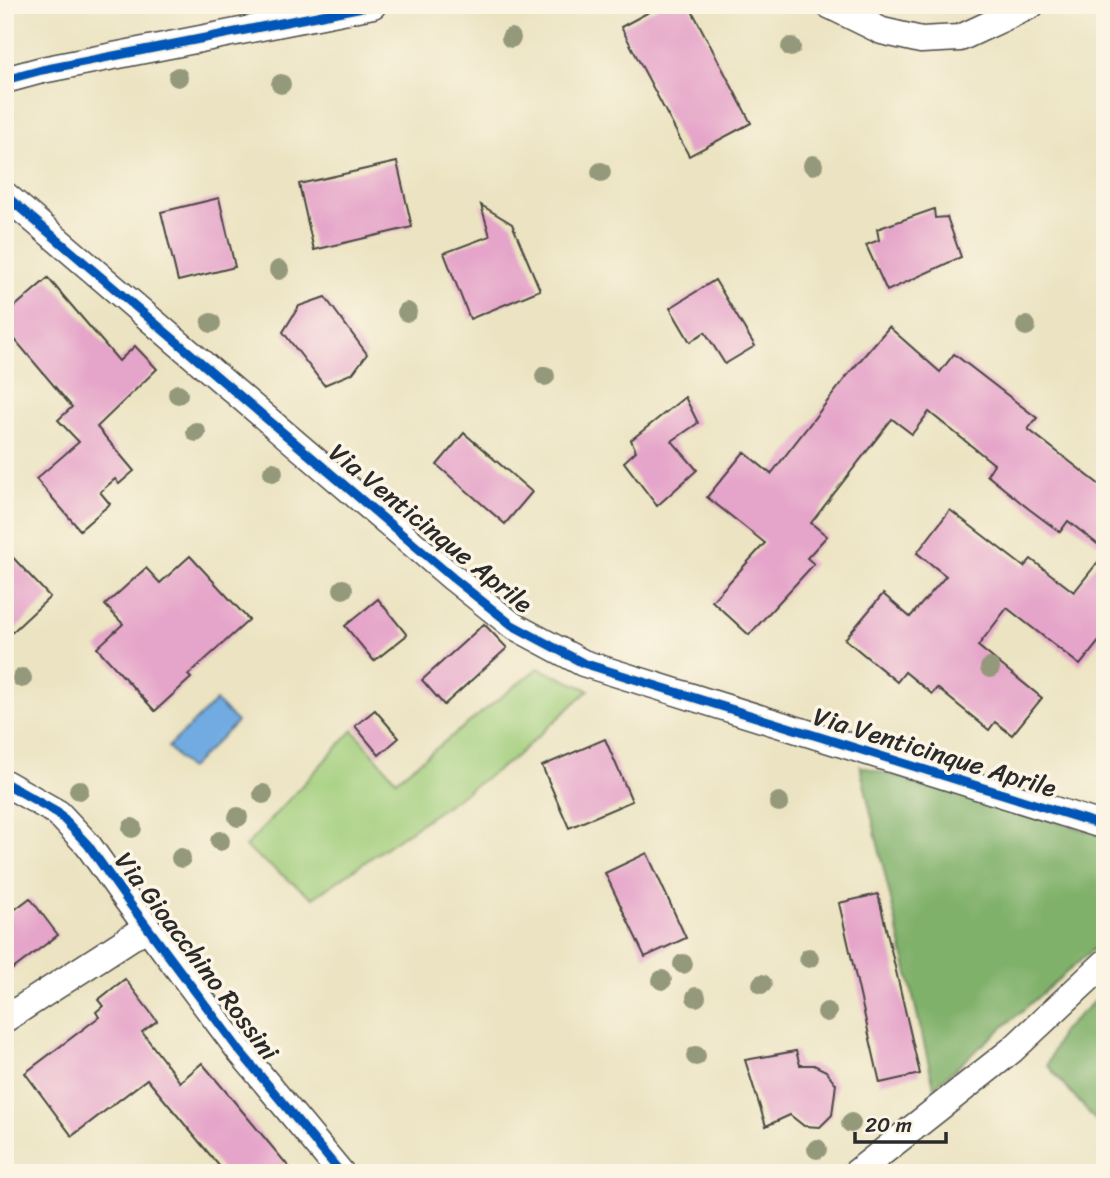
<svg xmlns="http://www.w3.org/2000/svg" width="1110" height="1178" viewBox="0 0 1110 1178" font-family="Sriracha,sans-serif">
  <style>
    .green { fill: #a1ce7b; stroke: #667c53; stroke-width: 2 }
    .forest { fill: #80b16b; stroke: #566e4b; stroke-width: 2 }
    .water { fill: #71abe1; stroke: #4e6b86; stroke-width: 2 }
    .building { fill: #e5a4c9 }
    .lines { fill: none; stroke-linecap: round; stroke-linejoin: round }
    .minor-casing { stroke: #484742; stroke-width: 29 }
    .minor { stroke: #fff; stroke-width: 26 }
    .cycleway-casing { stroke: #fcf5e5; stroke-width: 13 }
    .cycleway { stroke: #0057b8; stroke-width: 9 }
    .tree { fill: #95997c }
    .labels { text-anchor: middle; stroke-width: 7; stroke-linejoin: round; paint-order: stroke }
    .street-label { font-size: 26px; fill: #2b2b2b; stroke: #fcf5e5 }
  </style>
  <rect width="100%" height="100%" fill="#fcf5e5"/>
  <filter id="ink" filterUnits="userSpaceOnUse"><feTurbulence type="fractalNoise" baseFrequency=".0143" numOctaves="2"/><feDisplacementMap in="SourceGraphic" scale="14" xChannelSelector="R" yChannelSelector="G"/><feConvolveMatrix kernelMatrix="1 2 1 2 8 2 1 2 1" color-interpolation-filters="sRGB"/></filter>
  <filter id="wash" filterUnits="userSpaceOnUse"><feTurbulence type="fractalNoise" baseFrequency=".00686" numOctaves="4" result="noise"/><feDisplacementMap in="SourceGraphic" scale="28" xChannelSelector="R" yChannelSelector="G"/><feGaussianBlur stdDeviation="1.57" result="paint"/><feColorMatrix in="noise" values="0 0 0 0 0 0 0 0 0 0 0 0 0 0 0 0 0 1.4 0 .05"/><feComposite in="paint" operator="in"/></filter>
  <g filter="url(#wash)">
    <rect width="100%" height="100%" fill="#ebe3c1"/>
    <!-- green -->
    <polygon class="green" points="538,668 589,690 513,759 313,898 245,847 353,730 396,780"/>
    <!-- forest -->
    <g class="forest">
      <polygon points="860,766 1105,836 1105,939 934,1087"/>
      <polygon points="1105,991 1105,1131 1047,1065 1062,1031"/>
    </g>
    <!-- water -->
    <polygon class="water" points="216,701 237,722 189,769 168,747"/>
    <g id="blocks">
      <!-- building -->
      <g class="building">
        <polygon points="662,5 689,5 751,123 689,156 621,27"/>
        <polygon points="397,162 412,227 314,250 299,184"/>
        <polygon points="219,198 235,267 178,281 161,212"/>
        <polygon points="481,205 512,224 540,290 470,319 444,253 490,236"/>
        <polygon points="934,209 935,218 947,217 961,257 887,291 866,245 879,240 877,229"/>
        <polygon points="48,278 119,361 135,346 157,369 97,427 134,471 119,484 115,479 100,492 110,504 80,530 36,479 79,442 58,420 72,407 5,328 5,315"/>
        <polygon points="715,280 755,346 725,364 705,332 690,342 670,308"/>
        <polygon points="325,297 367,354 353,373 324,385 283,332 299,306"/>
        <polygon points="889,327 940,372 954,354 1037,418 1028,429 1105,489 1105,550 1068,521 1060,532 1029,509 987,475 994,464 929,412 912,434 892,419 811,523 827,536 807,558 814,564 749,635 712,601 765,543 707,497 744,452 771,474 851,371"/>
        <polygon points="685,397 698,423 672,441 697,470 657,506 624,462 636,451 631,440"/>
        <polygon points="464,433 532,492 505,524 437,465"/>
        <polygon points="950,510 1024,567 1031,559 1074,592 1105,553 1105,634 1080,665 1007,608 978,646 1042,698 1012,735 995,722 989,730 937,688 932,694 905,672 897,682 845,639 883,594 910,617 946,576 917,553"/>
        <polygon points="5,549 50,597 5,639"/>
        <polygon points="190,556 249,620 188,675 191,678 155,711 97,648 123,624 105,605 146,568 160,583"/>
        <polygon points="378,599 407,635 374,661 345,626"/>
        <polygon points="484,624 507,648 444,705 422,680"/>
        <polygon points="375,710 399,738 379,755 355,726"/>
        <polygon points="605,739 632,801 569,828 542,766"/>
        <polygon points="647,853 686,938 645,957 605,873"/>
        <polygon points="878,894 920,1074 880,1083 839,903"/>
        <polygon points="30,898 58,935 5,975 5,917"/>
        <polygon points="125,979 157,1021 142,1032 180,1082 202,1063 294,1173 225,1173 147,1079 72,1136 25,1073 99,1017 96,1012 103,1006 98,1000"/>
        <polygon points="796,1051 800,1065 814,1065 826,1071 836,1084 832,1115 820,1127 804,1126 790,1115 766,1126 745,1060"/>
      </g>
    </g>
  </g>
  <g filter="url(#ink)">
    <use href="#blocks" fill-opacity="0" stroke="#484742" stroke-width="2"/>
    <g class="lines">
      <!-- minor casing -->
      <g class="minor-casing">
        <g id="minor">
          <polyline points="829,5 882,31 921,40 960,38 1031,5"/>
          <polyline points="5,80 42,70 373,5"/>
          <polyline points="5,195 453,578 512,625 583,663 1105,826"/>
          <polyline points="5,783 58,813 88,845 127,900 239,1050 341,1173"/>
          <polyline points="5,1019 147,927"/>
          <polyline points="856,1173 1012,1050 1105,963"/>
        </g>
      </g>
      <!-- minor -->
      <use href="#minor" class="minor"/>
      <!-- cycleway casing -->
      <g class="cycleway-casing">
        <g id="cycleway">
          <polyline points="5,80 42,70 373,5"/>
          <polyline points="5,195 453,578 512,625 583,663 1105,826"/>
          <polyline points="5,783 58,813 88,845 127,900 239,1050 341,1173"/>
        </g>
      </g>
      <!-- cycleway -->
      <use href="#cycleway" class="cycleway"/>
    </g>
    <!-- trees -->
    <g class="tree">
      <circle cx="511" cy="38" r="10"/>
      <circle cx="791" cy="47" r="10"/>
      <circle cx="178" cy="77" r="10"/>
      <circle cx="281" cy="84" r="10"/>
      <circle cx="813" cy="165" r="10"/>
      <circle cx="601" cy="172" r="10"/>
      <circle cx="279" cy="270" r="10"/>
      <circle cx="407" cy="312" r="10"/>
      <circle cx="211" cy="323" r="10"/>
      <circle cx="1026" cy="326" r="10"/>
      <circle cx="545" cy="376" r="10"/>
      <circle cx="178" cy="394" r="10"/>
      <circle cx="196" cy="432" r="10"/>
      <circle cx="273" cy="472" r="10"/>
      <circle cx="343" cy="589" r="10"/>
      <circle cx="990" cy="668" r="10"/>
      <circle cx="22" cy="678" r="10"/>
      <circle cx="79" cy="790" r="10"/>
      <circle cx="263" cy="794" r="10"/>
      <circle cx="779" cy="802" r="10"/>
      <circle cx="238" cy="817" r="10"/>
      <circle cx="132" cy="828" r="10"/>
      <circle cx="220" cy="841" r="10"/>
      <circle cx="181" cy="858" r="10"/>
      <circle cx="809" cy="958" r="10"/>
      <circle cx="683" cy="964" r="10"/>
      <circle cx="662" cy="980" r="10"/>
      <circle cx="762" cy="984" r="10"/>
      <circle cx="696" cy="997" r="10"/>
      <circle cx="827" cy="1012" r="10"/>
      <circle cx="696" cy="1056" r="10"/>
      <circle cx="851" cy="1123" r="10"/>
      <circle cx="817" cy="1149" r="10"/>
    </g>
  </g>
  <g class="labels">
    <!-- street labels -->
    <g class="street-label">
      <text transform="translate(431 528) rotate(39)" y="9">Via Venticinque Aprile</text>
      <text transform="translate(935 752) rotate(17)" y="9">Via Venticinque Aprile</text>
      <text transform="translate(197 956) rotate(53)" y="9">Via Gioacchino Rossini</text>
    </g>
  </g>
  <!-- margin -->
  <rect width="1110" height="1178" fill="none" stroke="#fcf5e5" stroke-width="28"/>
  <!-- scale -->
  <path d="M855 1132v10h91v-10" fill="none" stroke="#2b2b2b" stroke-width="3.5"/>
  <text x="865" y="1132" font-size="21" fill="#2b2b2b" stroke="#fcf5e5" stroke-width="5" paint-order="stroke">20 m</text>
</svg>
